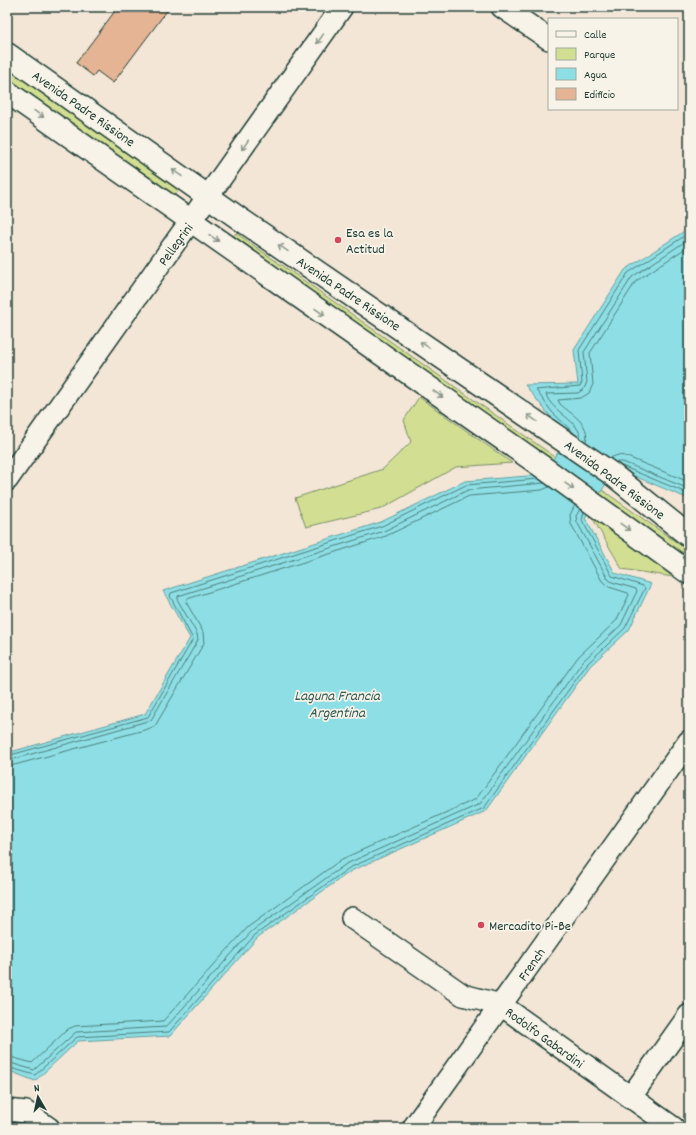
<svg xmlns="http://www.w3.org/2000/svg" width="696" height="1135" viewBox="0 0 696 1135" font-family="Dekko,sans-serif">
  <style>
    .green { fill: #d2df93; stroke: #788e64 }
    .water { fill: #8edfe5; stroke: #629e9e }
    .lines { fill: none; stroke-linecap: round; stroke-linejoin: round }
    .shore { stroke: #4b7e7b; stroke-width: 1 }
    .building { fill: #e4b495; stroke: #1f3d34 }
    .minor-casing { stroke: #1f3d34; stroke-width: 24 }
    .secondary-casing { stroke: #1f3d34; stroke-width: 25 }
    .minor { stroke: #f7f3e8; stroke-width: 21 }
    .secondary { stroke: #f7f3e8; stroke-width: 22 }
    .oneway { stroke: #8b988e }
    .poi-dot { fill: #d1495b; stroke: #f7f3e8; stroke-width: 1.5 }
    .labels { text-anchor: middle; stroke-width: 3.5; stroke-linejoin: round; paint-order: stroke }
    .street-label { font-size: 14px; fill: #1f3d34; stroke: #f7f3e8 }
    .poi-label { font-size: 14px; fill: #1f3d34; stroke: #f7f3e8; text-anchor: start }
    .water-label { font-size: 15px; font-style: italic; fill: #355d57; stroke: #f7f3e8 }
  </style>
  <rect width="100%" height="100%" fill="#f3e6d7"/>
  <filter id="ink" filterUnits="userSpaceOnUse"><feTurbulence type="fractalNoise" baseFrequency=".025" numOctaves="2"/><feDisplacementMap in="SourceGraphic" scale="8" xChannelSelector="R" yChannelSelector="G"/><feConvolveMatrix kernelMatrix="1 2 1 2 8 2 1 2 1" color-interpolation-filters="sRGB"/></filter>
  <g filter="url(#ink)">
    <!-- green -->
    <g class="green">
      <polygon points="7,65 179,189 170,202 7,85"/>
      <polygon points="236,233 689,551 689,557 232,237"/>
      <polygon points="419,397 512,463 456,467 381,509 306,527 295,498 383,469 411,442 404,420"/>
      <polygon points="592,517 673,577 622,569"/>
    </g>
    <!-- water -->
    <polygon class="water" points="689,228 689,499 620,470 612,474 585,518 615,573 651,584 629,630 590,666 486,811 351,871 258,937 170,1036 78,1041 35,1081 7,1070 7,753 145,714 190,638 163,591 381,522 465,481 540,475 572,435 549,415 525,385 578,384 574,350 625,270"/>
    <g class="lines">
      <!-- shore -->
      <g class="shore">
        <polyline points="576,435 552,412 536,390 580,386 582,382 579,350 628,273 689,233"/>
        <path d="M 580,438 C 582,422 550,411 546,394 L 578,393 L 584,389 L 587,382 L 584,352 L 632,277 L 689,239"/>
        <path d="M 586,441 C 591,424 571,414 560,404 L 558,400 L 581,398 L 589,393 L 593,384 L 590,353 L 636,281 L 689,246"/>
        <polyline points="610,458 618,455 625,456 689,482"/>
        <polyline points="616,462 623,462 689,489"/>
        <polyline points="622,466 689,494"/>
        <polyline points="7,756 148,717 193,639 170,596 171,593 382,526 466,485 539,479"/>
        <polyline points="7,761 151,720 198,640 197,634 177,599 178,596 384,531 468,490 544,483"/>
        <polyline points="7,767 148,729 155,726 204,643 203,632 186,602 187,599 386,536 469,496 542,490 549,487"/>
        <polyline points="7,1056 32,1063 68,1029 75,1026 163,1021 248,927 342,859 476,799 578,657 616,621 629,595 628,593 609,587 602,581 571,524 570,515 575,505"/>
        <polyline points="7,1062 34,1070 76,1032 166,1027 252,931 346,864 480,804 583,661 621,625 637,591 636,589 612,582 608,579 577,522 576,516 580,509"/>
        <polyline points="7,1067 35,1075 77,1037 169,1032 255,935 349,868 484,808 587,664 625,628 645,588 643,586 612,576 582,520 584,512"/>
      </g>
    </g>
    <!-- building -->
    <polygon class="building" points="118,7 169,8 113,83 97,71 93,76 76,63"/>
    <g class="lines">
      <!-- minor casing -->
      <g class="minor-casing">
        <g id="minor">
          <polyline points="502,7 549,39"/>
          <polyline points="7,480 342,7"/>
          <polyline points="352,918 463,995 501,1005 674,1128"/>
          <polyline points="630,1098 689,1015"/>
          <polyline points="7,1110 26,1112 49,1128"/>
          <polyline points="413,1128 689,741"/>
        </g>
      </g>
      <!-- secondary casing -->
      <g class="secondary-casing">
        <g id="secondary">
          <polyline points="7,54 240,219 612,474 689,536"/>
          <polyline points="7,92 544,468 689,573"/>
        </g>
      </g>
      <!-- minor -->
      <use href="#minor" class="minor"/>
      <!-- secondary -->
      <use href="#secondary" class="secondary"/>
    </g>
    <!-- one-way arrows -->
    <defs><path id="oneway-shaft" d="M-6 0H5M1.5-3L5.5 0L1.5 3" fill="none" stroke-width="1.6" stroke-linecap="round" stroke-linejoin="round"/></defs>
    <g class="oneway">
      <use href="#oneway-shaft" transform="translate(320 39) rotate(125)"/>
      <use href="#oneway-shaft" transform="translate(39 114) rotate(35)"/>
      <use href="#oneway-shaft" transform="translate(245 145) rotate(125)"/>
      <use href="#oneway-shaft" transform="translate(177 173) rotate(-145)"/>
      <use href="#oneway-shaft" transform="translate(214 238) rotate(35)"/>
      <use href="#oneway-shaft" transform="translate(283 248) rotate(-146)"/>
      <use href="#oneway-shaft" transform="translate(320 312) rotate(35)"/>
      <use href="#oneway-shaft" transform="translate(425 345) rotate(-146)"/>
      <use href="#oneway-shaft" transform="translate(438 394) rotate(35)"/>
      <use href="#oneway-shaft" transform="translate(532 418) rotate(-146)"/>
      <use href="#oneway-shaft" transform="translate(569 486) rotate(36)"/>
      <use href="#oneway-shaft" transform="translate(625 527) rotate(36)"/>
    </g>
  </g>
  <!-- markers -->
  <g class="poi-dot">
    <circle cx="338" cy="240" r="4"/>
    <circle cx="481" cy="925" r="4"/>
  </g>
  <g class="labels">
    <!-- street labels -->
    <g class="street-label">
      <text transform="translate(84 108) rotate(35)" y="5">Avenida Padre Rissione</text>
      <text transform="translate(175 244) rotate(-54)" y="5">Pellegrini</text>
      <text transform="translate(349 293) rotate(34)" y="5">Avenida Padre Rissione</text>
      <text transform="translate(615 479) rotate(37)" y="5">Avenida Padre Rissione</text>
      <text transform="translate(531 964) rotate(-55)" y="5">French</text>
      <text transform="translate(545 1037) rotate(36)" y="5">Rodolfo Gabardini</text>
    </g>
    <!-- poi labels -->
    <g class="poi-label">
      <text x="346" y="237">Esa es la<tspan x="346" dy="16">Actitud</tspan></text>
      <text x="489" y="930">Mercadito Pi-Be</text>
    </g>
    <!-- water labels -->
    <g class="water-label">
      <text x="337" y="700">Laguna Francia<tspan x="337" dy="17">Argentina</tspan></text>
    </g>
  </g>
  <!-- margin -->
  <rect width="696" height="1135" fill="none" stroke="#f7f3e8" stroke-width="24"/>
  <rect x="12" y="12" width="672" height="1111" fill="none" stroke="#1f3d34" stroke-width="1.5" filter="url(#ink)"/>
  <!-- legend -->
  <rect x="548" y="18" width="130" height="92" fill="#f7f3e8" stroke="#a1aaa0"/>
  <rect x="556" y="31" width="20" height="6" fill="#f7f3e8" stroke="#a1aaa0"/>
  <text x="584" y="38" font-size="12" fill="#1f3d34">Calle</text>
  <rect x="556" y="48" width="20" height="12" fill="#d2df93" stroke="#a1aaa0"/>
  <text x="584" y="58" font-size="12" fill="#1f3d34">Parque</text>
  <rect x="556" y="68" width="20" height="12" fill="#8edfe5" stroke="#a1aaa0"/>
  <text x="584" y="78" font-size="12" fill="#1f3d34">Agua</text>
  <rect x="556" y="88" width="20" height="12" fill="#e4b495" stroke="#a1aaa0"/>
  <text x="584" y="98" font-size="12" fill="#1f3d34">Edificio</text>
  <!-- north arrow -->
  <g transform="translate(38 1097) rotate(351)" stroke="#f7f3e8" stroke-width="3" paint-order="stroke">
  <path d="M0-3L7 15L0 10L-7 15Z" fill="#1f3d34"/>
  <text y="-6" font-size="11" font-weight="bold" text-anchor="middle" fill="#1f3d34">N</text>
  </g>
</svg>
